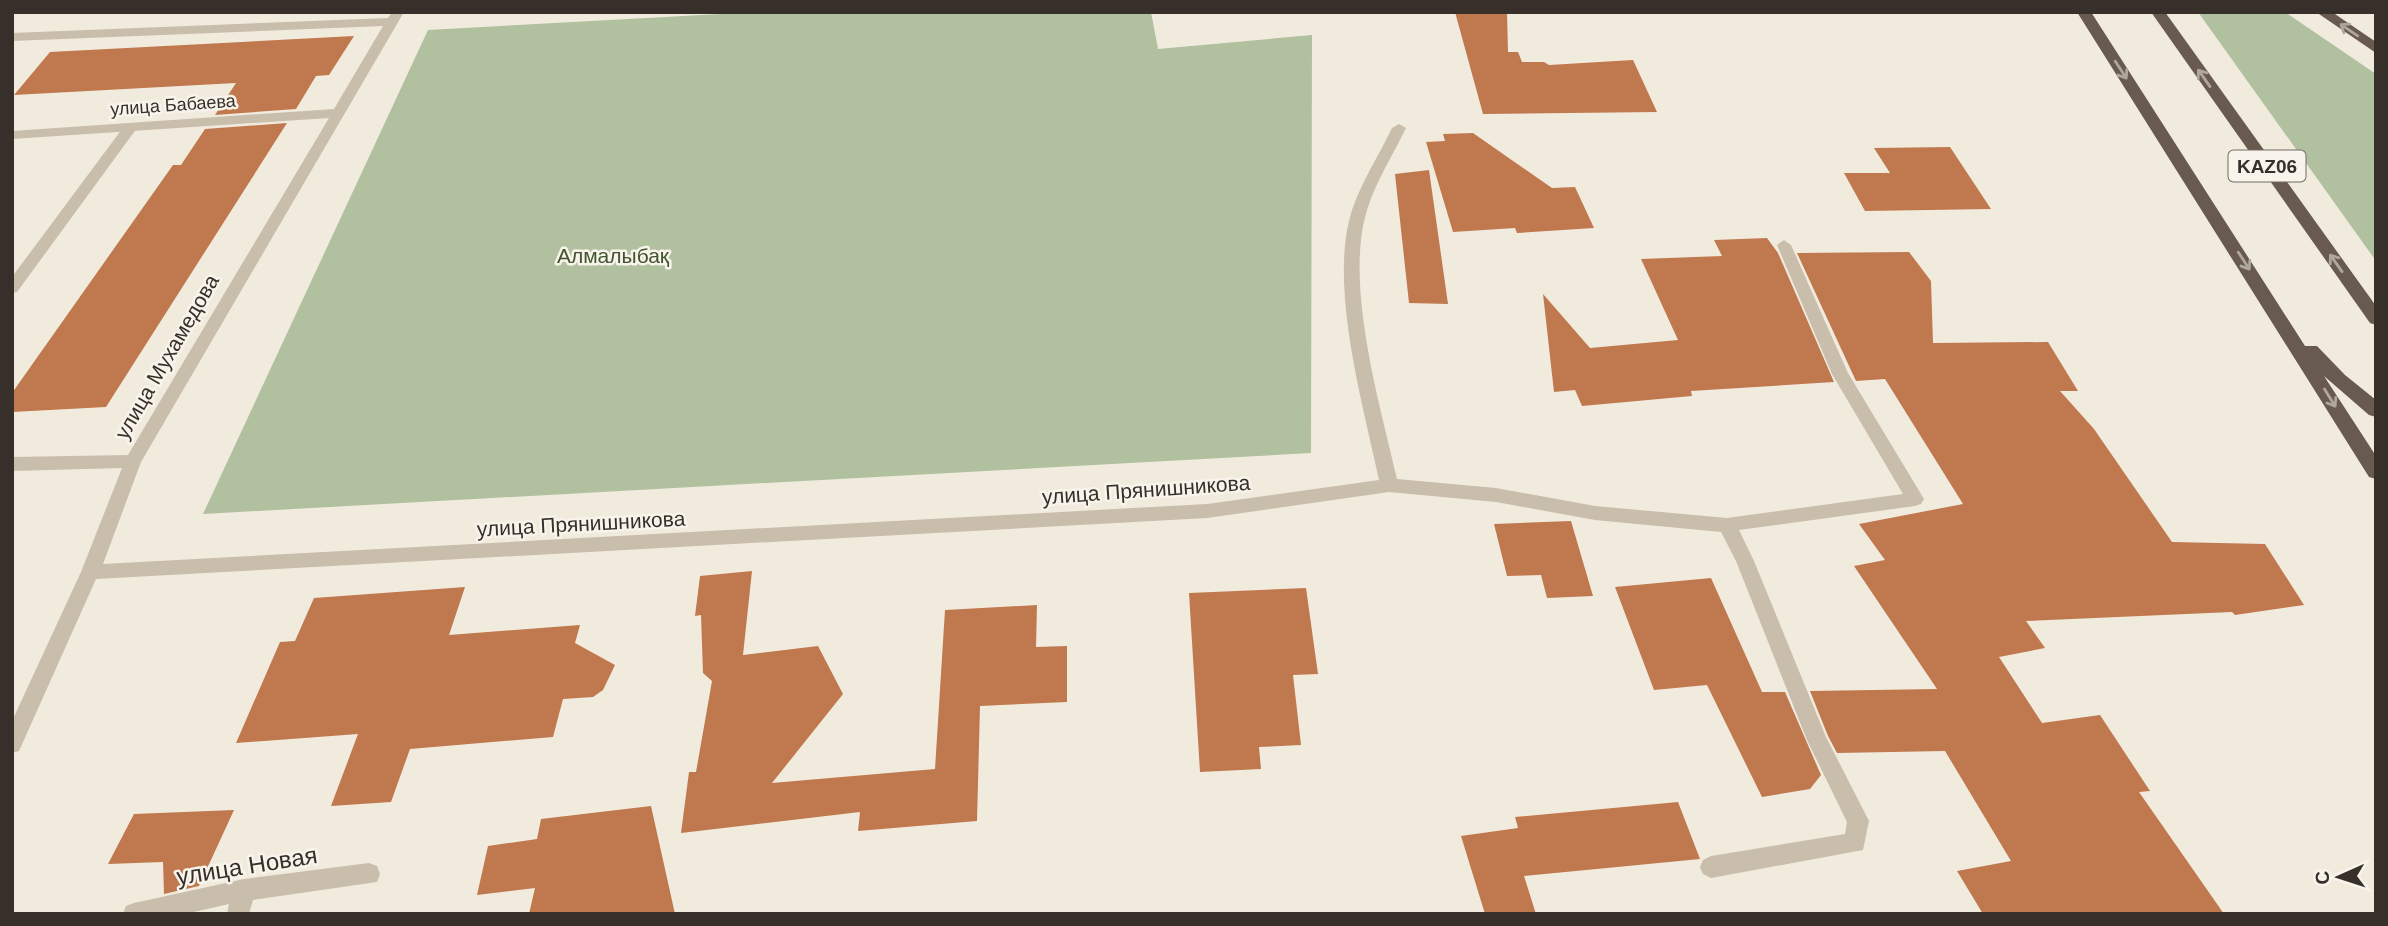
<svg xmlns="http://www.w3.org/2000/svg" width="2388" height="926" viewBox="0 0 2388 926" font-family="Arial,sans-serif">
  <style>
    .green { fill: #b1c09f }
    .building { fill: #c0784e }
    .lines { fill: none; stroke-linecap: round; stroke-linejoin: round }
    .service { fill: #c9bdab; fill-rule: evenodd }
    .minor { fill: #c9bdab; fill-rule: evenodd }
    .trunk { fill: #685a4e; fill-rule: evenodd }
    .oneway { stroke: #b0a79c }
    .labels { text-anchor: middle; stroke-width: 5; stroke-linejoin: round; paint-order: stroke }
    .far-street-label { font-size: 18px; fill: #37302a; stroke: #f9f4eb }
    .shield { fill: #f9f4eb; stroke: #716b64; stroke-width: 2 }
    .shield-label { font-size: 19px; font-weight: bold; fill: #37302a }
    .park-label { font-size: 21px; fill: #42542f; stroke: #f9f4eb }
    .street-label { font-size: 21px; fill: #37302a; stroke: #f9f4eb }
    .near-street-label { font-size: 24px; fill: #37302a; stroke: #f9f4eb }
  </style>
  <rect width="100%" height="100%" fill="#f1ebde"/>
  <!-- green -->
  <g class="green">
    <polygon points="757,12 1151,12 1158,49 1312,35 1311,453 203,514 428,30"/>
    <polygon points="2198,12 2285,12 2376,74 2376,261"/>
  </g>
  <!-- building -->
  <g class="building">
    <polygon points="1455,12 1507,12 1508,52 1518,52 1522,62 1544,62 1549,65 1633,60 1657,112 1483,114"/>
    <polygon points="354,36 329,75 316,76 296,109 215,115 236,83 14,95 50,52"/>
    <polygon points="287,123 106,407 12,412 12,393 173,165 181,165 205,129"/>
    <polygon points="1473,133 1552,188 1575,187 1594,228 1517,233 1515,228 1453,232 1426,142 1445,141 1443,134"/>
    <polygon points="1950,147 1991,209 1865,211 1844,173 1890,173 1874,148"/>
    <polygon points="1429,170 1448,304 1409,303 1395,174"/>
    <polygon points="1767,238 1778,253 1834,382 1691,391 1692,396 1582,406 1575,390 1554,392 1543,294 1590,348 1678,340 1641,259 1722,256 1714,240"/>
    <polygon points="1909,252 1931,281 1933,343 2048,342 2078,391 2060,391 2094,429 2172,542 2265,544 2304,605 2235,615 2232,612 2026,621 2045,648 1999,657 2042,723 2100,715 2150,791 2139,792 2224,914 1983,914 1957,871 2011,861 1945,751 1837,753 1828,736 1810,691 1937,689 1854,566 1885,560 1859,524 1963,504 1885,379 1856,381 1797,253"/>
    <polygon points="1571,521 1593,596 1547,598 1541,575 1507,576 1494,524"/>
    <polygon points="752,571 743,655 818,646 843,694 772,783 935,769 945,610 1037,605 1036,647 1067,646 1067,702 980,706 977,821 858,831 860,812 681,833 689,772 696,772 712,681 703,673 701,615 695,616 700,576"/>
    <polygon points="1711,578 1762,692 1785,692 1821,775 1810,789 1762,797 1707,685 1654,690 1615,587"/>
    <polygon points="465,587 449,635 580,625 575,643 615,665 603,690 593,697 563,699 553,737 410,749 391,802 331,806 358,734 236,743 280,642 295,641 314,598"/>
    <polygon points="1306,588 1318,674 1293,675 1301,745 1259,747 1261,769 1200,772 1189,593"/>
    <polygon points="1678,802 1700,859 1524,876 1536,914 1485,914 1461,836 1518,828 1515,817"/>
    <polygon points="651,806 675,914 529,914 535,888 477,895 488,846 537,839 541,819"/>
    <polygon points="234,810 199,886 164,894 163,862 108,864 134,814"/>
  </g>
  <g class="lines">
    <!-- service -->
    <polygon class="service" points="130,124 137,128 17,292 12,293 12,277 125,125"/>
    <!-- minor -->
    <g class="minor">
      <path d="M 392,12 L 404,12 L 141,462 L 103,564 L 1207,504 L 1379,480 C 1363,404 1328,284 1352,210 C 1362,181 1379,155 1392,128 L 1399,124 L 1406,128 C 1393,155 1376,181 1367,210 C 1344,284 1380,404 1397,479 L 1496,488 L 1595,506 L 1727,518 L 1903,494 L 1832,374 L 1777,245 L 1784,240 L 1791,245 L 1848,373 L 1924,499 L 1921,504 L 1915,506 L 1739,530 L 1754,561 L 1826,737 L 1869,821 L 1863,850 L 1711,878 L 1703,874 L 1700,867 L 1703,860 L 1711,856 L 1845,834 L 1847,822 L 1807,740 L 1736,561 L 1721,532 L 1595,520 L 1496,502 L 1389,492 L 1207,518 L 96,579 L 19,751 L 12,753 L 12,721 L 81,572 L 122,468 L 12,471 L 12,457 L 128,455 L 329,118 L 12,139 L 12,131 L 334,109 L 383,26 L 12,41 L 12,33 L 388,18 Z"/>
      <polygon points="369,863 377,866 380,874 377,882 253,900 249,914 227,914 229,904 185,914 123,914 126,906 134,903 244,879"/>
    </g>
    <!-- trunk -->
    <g class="trunk">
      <polygon points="2077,12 2091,12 2305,346 2317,346 2345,375 2376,400 2376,417 2369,415 2324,376 2376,456 2376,479 2369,477"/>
      <polygon points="2151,12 2165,12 2376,306 2376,325 2370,323"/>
      <polygon points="2316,12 2332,12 2376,42 2376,53"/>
    </g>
  </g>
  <!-- one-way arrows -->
  <defs><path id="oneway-shaft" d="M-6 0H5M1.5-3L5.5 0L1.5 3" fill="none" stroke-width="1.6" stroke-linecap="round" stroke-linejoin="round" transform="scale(1.75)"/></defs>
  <g class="oneway">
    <use href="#oneway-shaft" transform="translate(2349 30) rotate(-146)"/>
    <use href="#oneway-shaft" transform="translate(2121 70) rotate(57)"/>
    <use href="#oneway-shaft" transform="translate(2204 78) rotate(-125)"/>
    <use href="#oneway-shaft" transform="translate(2244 261) rotate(57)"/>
    <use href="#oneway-shaft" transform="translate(2336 263) rotate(-125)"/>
    <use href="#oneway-shaft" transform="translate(2330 398) rotate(58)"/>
  </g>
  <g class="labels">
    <!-- far-street labels -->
    <g class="far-street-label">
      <text transform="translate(173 105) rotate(-4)" y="6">улица Бабаева</text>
    </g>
    <!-- shield labels -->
    <rect class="shield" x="2228.5" y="150.5" width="77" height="31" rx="5"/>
    <g class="shield-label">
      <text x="2267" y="173">KАZ06</text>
    </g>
    <!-- park labels -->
    <g class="park-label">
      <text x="613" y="263">Алмалыбақ</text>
    </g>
    <!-- street labels -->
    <g class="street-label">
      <text transform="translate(167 357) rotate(-60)" y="7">улица Мухамедова</text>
      <text transform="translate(1146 490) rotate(-4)" y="7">улица Прянишникова</text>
      <text transform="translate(581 524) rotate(-3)" y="7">улица Прянишникова</text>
    </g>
    <!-- near-street labels -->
    <g class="near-street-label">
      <text transform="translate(247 866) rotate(-9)" y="8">улица Новая</text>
    </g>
  </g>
  <!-- border -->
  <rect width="2388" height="926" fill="none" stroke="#37302a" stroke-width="28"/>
  <!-- north arrow -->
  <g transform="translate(2339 877) rotate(267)" stroke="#f9f4eb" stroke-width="5" paint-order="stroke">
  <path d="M0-5L12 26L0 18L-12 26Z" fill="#37302a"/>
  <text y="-10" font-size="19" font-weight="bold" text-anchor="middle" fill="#37302a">С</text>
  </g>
</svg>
